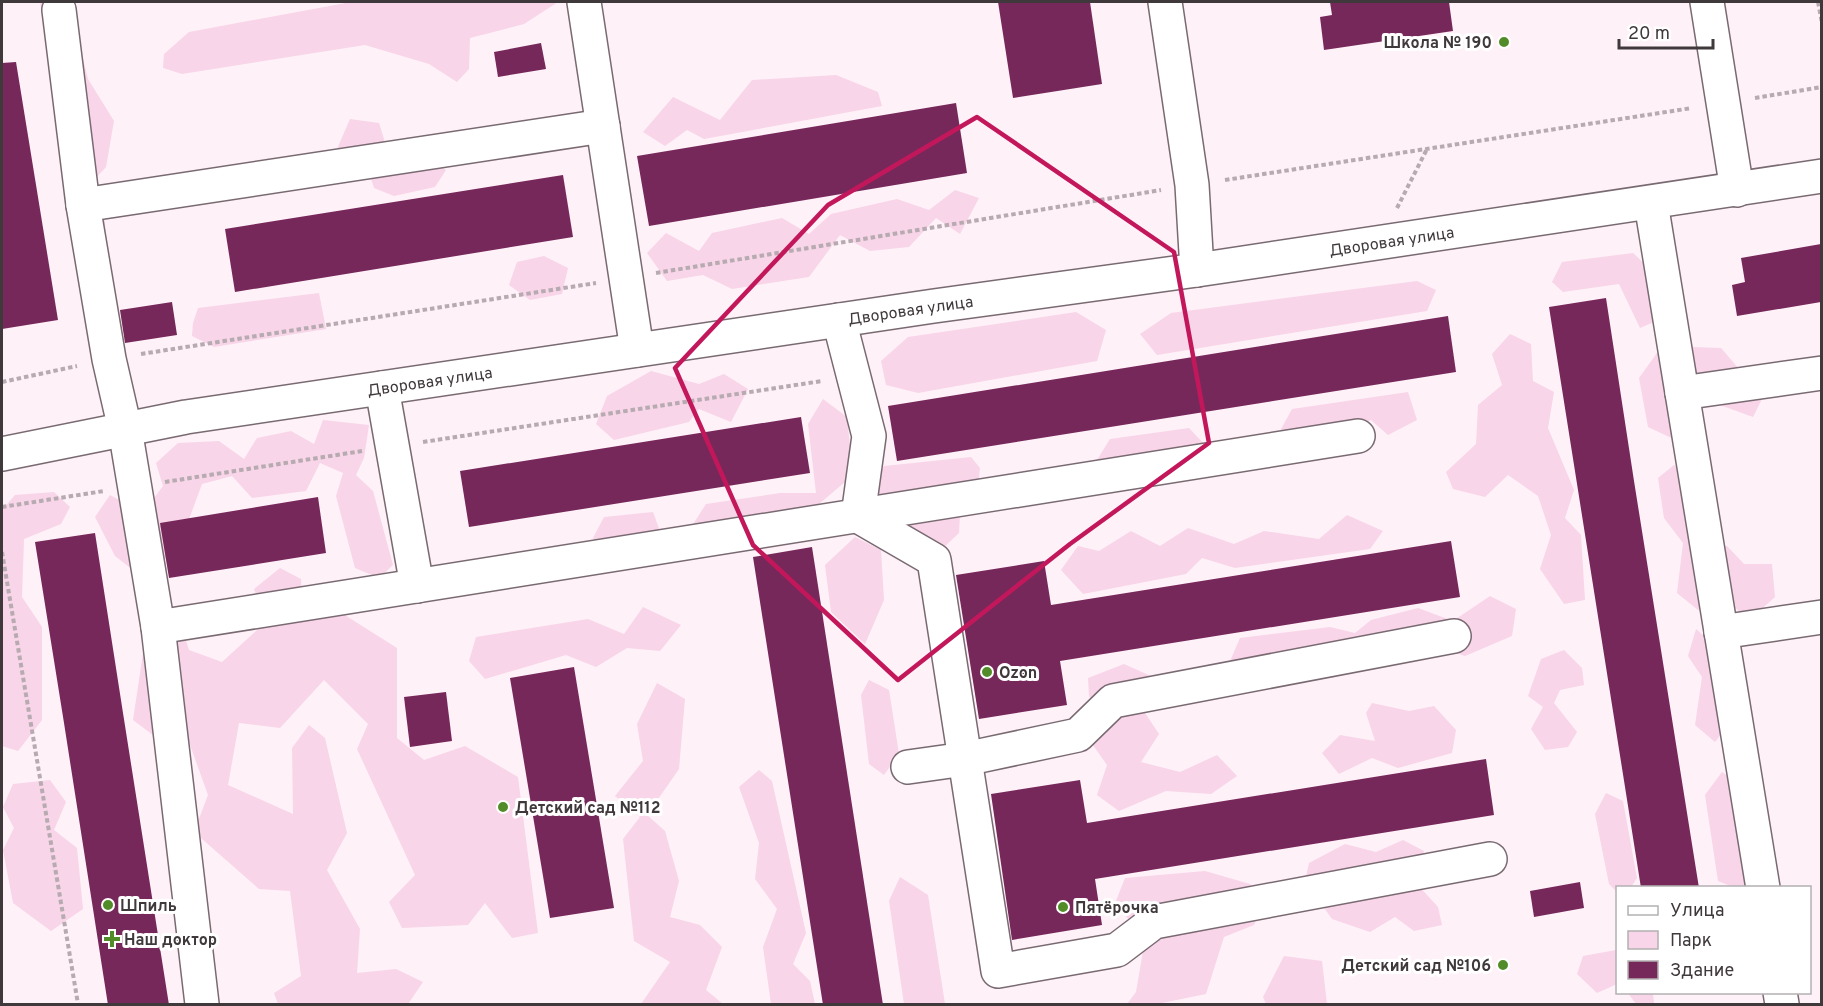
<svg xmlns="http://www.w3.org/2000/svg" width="1823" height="1006" viewBox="0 0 1823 1006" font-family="Overpass,sans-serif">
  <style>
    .green { fill: #f8d5e8 }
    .building { fill: #77285a }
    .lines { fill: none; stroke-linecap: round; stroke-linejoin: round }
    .minor-casing { stroke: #796a72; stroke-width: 36 }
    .path { stroke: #b7abb1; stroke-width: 4; stroke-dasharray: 4.5 3; stroke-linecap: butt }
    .minor { stroke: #fff; stroke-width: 33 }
    .marked { fill: none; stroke: #c2185b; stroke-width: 4.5; stroke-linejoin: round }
    .poi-dot { fill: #528c29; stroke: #fff; stroke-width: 2 }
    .labels { text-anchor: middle; stroke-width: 6; stroke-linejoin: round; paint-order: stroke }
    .poi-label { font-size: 16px; font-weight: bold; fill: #40393c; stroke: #fff; text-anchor: start }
    .street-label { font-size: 16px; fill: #40393c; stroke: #fff }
  </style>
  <rect width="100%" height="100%" fill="#fff1f8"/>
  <!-- green -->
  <g class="green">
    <polygon points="40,2 69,2 88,79 114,121 106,167 80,195 105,221 106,254 83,274"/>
    <polygon points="351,2 558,2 524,24 470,38 469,69 457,82 429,64 365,45 182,74 163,68 164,54 189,32"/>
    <polygon points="836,75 878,92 882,106 704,139 687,130 665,146 643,132 673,97 720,120 752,80"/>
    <polygon points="350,119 379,123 393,168 431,160 446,170 435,187 394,196 374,188 364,157 337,149"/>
    <polygon points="955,190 979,198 960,234 936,218 909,247 870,251 840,235 809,277 732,289 703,275 667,281 647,253 666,233 699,251 712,233 782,218 809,234 831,214 897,199 929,210"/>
    <polygon points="1633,253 1656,275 1661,319 1640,328 1619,284 1563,292 1552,282 1562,262"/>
    <polygon points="544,256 568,268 562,294 530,300 509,285 517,262"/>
    <polygon points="1417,281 1436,290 1427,311 1157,355 1140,334 1171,313"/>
    <polygon points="319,293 326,329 214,347 192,336 193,323 198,308"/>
    <polygon points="1076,312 1106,330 1097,361 918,393 886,385 881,361 908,337"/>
    <polygon points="1510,334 1531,344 1533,381 1554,392 1548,428 1574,490 1565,518 1581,535 1585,600 1564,604 1540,569 1551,535 1538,496 1508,475 1485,497 1453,489 1446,472 1476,444 1478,405 1502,385 1492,354"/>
    <polygon points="1662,346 1721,348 1763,397 1753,417 1706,400 1682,443 1648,427 1639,378"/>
    <polygon points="651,371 699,384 724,374 748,389 731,422 699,409 689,422 614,440 596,424 607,396"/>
    <polygon points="1408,392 1417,420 1388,435 1371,420 1300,452 1280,431 1292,409"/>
    <polygon points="823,399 847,417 853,475 818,505 690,529 706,504 780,493 816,493 808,424"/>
    <polygon points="323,420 369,425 364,458 356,475 373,491 393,565 379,578 355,568 336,496 343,473 320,463 306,491 252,498 232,476 202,484 177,552 138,574 115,556 95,517 110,495 143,513 163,486 156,463 178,443 219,441 244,459 257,438 291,431 314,444"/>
    <polygon points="1189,428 1205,445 1127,477 1097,460 1110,439"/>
    <polygon points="971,457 980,468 978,486 961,493 959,533 942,549 917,541 907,518 865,496 884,466"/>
    <polygon points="1674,465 1693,481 1692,549 1727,546 1744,564 1772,564 1775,597 1749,620 1723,597 1698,610 1677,593 1683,543 1664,518 1658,478"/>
    <polygon points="54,492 70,507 61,524 24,539 22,597 42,627 42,720 18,751 2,746 2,510 15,495"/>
    <polygon points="653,512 661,534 610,564 593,538 604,517"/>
    <polygon points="1347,515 1383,531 1370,549 1235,568 1202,558 1186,574 1083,594 1061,570 1078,546 1099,551 1131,531 1160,546 1188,528 1234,544 1264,531 1319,539"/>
    <polygon points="855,537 881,550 884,600 865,644 831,612 825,565"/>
    <polygon points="280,568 301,579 303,612 340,612 397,648 397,738 424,760 465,746 518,777 538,933 512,938 485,903 468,925 402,928 389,902 415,875 357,749 368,724 324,680 280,728 239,723 228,785 293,814 292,748 309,725 325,738 347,833 327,870 360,929 357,973 396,969 423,982 408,1004 278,1004 274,993 301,976 290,891 259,889 194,832 208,795 185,731 157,738 133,720 147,627 178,615 189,650 222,662 267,621 254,589"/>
    <polygon points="1490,596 1516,609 1512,636 1465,656 1431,645 1380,640 1333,678 1282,663 1253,681 1230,661 1240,638 1330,627 1355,633 1371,620 1418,608 1453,621"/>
    <polygon points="643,607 681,625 660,651 627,648 596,667 566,655 485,679 469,661 476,637 588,619 624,634"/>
    <polygon points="1696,629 1721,651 1733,719 1715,742 1695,725 1702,677 1688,656"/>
    <polygon points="1564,650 1582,668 1584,685 1560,690 1554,703 1577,732 1568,747 1545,750 1531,729 1543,707 1528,696 1541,659"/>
    <polygon points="1124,664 1153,677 1143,710 1159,734 1141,762 1180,772 1217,755 1237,776 1211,794 1166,791 1119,811 1097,795 1107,765 1088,738 1102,719 1089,696 1088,678"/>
    <polygon points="869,680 889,690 899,754 884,775 869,764 861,695"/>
    <polygon points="657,683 685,699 679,769 647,815 665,831 679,881 670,917 700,925 722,947 706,990 723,1004 641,1004 670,962 634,941 623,839 640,817 615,796 643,761 637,724"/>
    <polygon points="1372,703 1409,711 1434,706 1456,730 1452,753 1398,768 1372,758 1339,774 1322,753 1340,735 1375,741 1366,713"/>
    <polygon points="759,770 772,781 806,933 793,964 810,981 815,1004 771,1004 763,947 777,909 755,879 759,843 739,787"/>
    <polygon points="1722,772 1742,786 1757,874 1745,887 1733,887 1718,881 1705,795"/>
    <polygon points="50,780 66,802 54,830 77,848 83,909 51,931 13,903 3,850 14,828 3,807 13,784"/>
    <polygon points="1606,793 1623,801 1637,878 1631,887 1618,888 1617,892 1609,884 1595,814"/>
    <polygon points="1403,840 1424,851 1416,883 1438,907 1442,925 1414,931 1395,917 1370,932 1332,919 1305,881 1309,863 1345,844 1376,852"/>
    <polygon points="1205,871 1250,884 1263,905 1254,925 1224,937 1206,994 1157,1004 1127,1004 1136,992 1146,934 1114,906 1125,878"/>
    <polygon points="900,877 928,895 945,1004 904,1004 889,901"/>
    <polygon points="1616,950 1617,984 1597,993 1577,974 1583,956"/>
    <polygon points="1284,956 1322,961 1327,1004 1266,1004 1263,997"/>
    <polygon points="1628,993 1653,993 1654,1004 1636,1004"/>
  </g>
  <!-- building -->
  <g class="building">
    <polygon points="998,2 1090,2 1102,84 1013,98"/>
    <polygon points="1330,2 1449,2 1453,31 1324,50 1320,17 1332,15"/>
    <polygon points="541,43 546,69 498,77 494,52"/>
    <polygon points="16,62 58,320 2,329 2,63"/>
    <polygon points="956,103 967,173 649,226 637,156"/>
    <polygon points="563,175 573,237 235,292 225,229"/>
    <polygon points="1821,244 1821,302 1737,316 1732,285 1745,282 1741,258"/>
    <polygon points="1606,298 1634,481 1699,888 1641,888 1549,307"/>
    <polygon points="172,302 177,335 125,343 120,310"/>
    <polygon points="1448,316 1456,372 897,461 888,406"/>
    <polygon points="801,417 810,473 469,527 460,471"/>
    <polygon points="318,497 326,553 169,578 160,523"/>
    <polygon points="95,533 123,713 169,1005 108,1005 64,723 35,542"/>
    <polygon points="1451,541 1460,597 1060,661 1067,705 979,719 956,575 1044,561 1051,605"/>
    <polygon points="812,547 883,1005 823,1005 753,557"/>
    <polygon points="574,667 614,908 550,918 510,678"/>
    <polygon points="446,692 452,741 410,747 404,697"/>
    <polygon points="1486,759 1494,815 1095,879 1102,925 1012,940 991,794 1080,780 1087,823"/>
    <polygon points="1580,882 1584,908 1534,917 1530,891"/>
  </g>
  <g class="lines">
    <!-- minor casing -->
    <g class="minor-casing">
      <g id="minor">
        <polyline points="584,2 637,350"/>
        <polyline points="1165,2 1192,185 1197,270"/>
        <polyline points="1707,2 1737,190"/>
        <polyline points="59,10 83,205 109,359 125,429 158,627 202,1004"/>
        <polyline points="1651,203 1763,888"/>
        <polyline points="83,205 603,126"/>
        <polyline points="839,320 869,436 858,516 934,560 998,971 1117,950 1154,922 1490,859"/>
        <polyline points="382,388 417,586"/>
        <polyline points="1682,393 1822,373"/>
        <path id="s1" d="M 2,454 L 186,417 L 934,306 L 1197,270 L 1822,176"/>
        <polyline points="158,627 1358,436"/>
        <polyline points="1721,632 1822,617"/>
        <polyline points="908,767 965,759 1078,735 1113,701 1454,636"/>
        <polyline points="1780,992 1782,1004"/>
      </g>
    </g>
    <!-- path -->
    <g class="path">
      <polyline points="1818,2 1822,23"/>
      <polyline points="1755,98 1822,87"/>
      <polyline points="1225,180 1692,108"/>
      <polyline points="1397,208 1427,149"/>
      <polyline points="656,273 1161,190"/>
      <polyline points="141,354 596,283"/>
      <polyline points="2,382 77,366"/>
      <polyline points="423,442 822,381"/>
      <polyline points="165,482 362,451"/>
      <polyline points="2,507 104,491"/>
      <polyline points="2,552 78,1004"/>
    </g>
    <!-- minor -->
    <use href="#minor" class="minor"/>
  </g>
  <!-- marked area -->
  <path class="marked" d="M 977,117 L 1174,252 L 1209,443 L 1070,544 L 898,680 L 753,545 L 675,368 L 828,205 Z"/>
  <!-- markers -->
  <g class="poi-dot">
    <circle cx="1504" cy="42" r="6"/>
    <circle cx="987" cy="672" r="6"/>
    <circle cx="503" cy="807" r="6"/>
    <circle cx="108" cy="905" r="6"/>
    <circle cx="1063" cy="907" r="6"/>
    <path d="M109 930h6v6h6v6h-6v6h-6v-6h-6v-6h6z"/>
    <circle cx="1503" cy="965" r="6"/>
  </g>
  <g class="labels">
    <!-- poi labels -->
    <g class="poi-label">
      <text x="1492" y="48" text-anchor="end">Школа № 190</text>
      <text x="999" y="678">Ozon</text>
      <text x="515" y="813">Детский сад №112</text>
      <text x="120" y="911">Шпиль</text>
      <text x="1075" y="913">Пятёрочка</text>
      <text x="124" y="945">Наш доктор</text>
      <text x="1491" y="971" text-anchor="end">Детский сад №106</text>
    </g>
    <!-- street labels -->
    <g class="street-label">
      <text dy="6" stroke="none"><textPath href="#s1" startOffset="1406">Дворовая улица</textPath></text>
      <text dy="6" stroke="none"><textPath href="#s1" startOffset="920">Дворовая улица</textPath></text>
      <text dy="6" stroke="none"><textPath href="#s1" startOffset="434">Дворовая улица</textPath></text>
    </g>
  </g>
  <!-- border -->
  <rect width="1823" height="1006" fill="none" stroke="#40393c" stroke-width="6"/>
  <!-- legend -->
  <rect x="1616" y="886" width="195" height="108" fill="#ffffff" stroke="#b3b0b1" stroke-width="1.5"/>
  <rect x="1628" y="906" width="30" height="9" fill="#ffffff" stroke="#b3b0b1" stroke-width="1.5"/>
  <text x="1670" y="916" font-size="18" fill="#40393c">Улица</text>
  <rect x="1628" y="931" width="30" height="18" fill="#f8d5e8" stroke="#b3b0b1" stroke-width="1.5"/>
  <text x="1670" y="946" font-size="18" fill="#40393c">Парк</text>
  <rect x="1628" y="961" width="30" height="18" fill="#77285a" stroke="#b3b0b1" stroke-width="1.5"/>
  <text x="1670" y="976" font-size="18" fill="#40393c">Здание</text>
  <!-- scale -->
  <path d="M1619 39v9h94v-9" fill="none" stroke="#40393c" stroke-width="3"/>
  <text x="1628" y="39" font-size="18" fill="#40393c" stroke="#ffffff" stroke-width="4.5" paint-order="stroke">20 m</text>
</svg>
